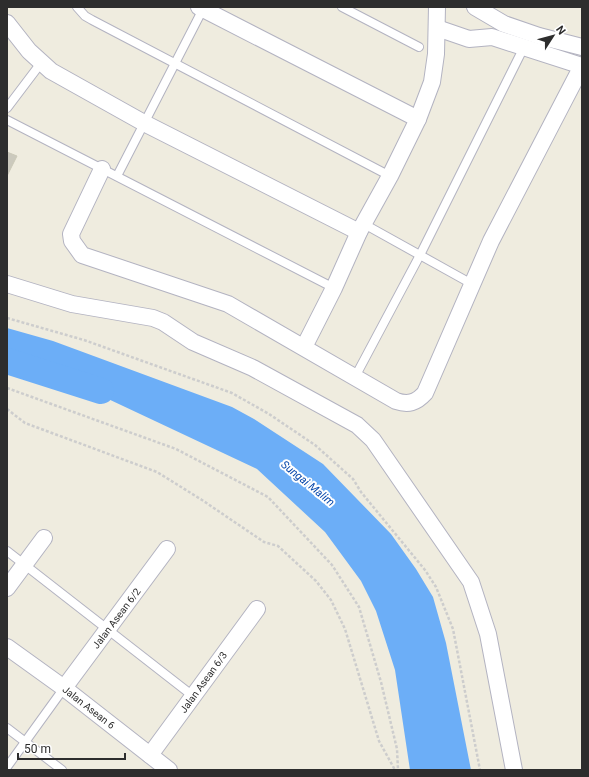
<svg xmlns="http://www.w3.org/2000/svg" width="589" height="777" viewBox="0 0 589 777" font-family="Roboto,sans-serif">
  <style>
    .water { fill: #6caef7 }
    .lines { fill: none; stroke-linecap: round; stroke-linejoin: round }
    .river { stroke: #6caef7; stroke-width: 26 }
    .building { fill: #cbc9bd; stroke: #cbc9b8; filter: url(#shadow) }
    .lane-casing { stroke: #b3b3c1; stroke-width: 10 }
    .street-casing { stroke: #b3b3c1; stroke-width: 18 }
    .path { stroke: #cdcdcd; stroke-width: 2.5; stroke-dasharray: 3 2; stroke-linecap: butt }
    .lane { stroke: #fff; stroke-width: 8 }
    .street { stroke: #fff; stroke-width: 16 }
    .labels { text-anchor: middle; stroke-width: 4; stroke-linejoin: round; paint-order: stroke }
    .street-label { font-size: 10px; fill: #2d2d2d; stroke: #fff }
    .water-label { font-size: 11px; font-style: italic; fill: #0546aa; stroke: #fff }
  </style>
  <defs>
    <filter id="shadow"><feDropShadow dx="-3.5" dy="3.5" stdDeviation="0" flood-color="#0004"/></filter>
  </defs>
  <rect width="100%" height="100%" fill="#efecdf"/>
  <!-- water -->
  <polygon class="water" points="7,328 53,341 232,407 254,419 323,464 391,534 416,569 433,597 446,643 471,770 410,770 395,670 376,611 361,581 325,532 257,469 55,374 7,362"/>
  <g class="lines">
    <!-- river -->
    <polyline class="river" points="7,361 101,391"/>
  </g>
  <!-- building -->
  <polygon class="building" points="7,152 17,156 7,176"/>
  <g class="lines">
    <!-- lane casing -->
    <g class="lane-casing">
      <g id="lane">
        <polyline points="77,7 85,16 92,20 390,176"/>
        <polyline points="342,7 419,47"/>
        <polyline points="7,108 41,63"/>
        <polyline points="7,120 334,288"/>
        <polyline points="117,176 204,7"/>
        <polyline points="364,224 472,284"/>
        <polyline points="355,377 420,255 524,47"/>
        <polyline points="7,551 193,696"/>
        <polyline points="7,728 62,770"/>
        <polyline points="7,767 64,688"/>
      </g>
    </g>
    <!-- street casing -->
    <g class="street-casing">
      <g id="street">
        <polyline points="199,7 418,119"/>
        <polyline points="475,7 504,24 539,36 582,47"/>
        <polyline points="7,23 29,51 51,71 144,123 359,232"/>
        <path d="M 102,169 L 71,234 L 72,241 L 82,255 L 228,304 L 396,401 C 408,405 416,403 425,393 L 491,241 L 582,66 L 492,37 L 469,39 L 437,28"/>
        <polyline points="7,284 72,304 153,318 163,322 193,342 253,368 357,425 373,440 382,453 471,582 488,634 514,770"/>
        <polyline points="304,347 334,288 359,232 390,176 418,119 432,82 436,54 437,7"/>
        <polyline points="7,588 44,538"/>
        <polyline points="7,647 64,688 169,770"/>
        <polyline points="64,688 167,549"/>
        <polyline points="150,755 257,609"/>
      </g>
    </g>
    <!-- path -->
    <g class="path">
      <polyline points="7,318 84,340 232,393 269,414 315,445 353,479 361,492 425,570 436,587 453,629 480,770"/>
      <polyline points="7,388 176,449 268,497 332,565 359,607 381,682 397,749 398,770"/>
      <polyline points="7,409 25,423 157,472 202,500 264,542 278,546 316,581 331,600 345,629 379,741 395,770"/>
    </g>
    <!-- lane -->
    <use href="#lane" class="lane"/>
    <!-- street -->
    <use href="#street" class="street"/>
  </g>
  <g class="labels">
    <!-- street labels -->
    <g class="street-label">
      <text transform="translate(116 618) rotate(-53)" y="4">Jalan Asean 6/2</text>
      <text transform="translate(203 682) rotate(-54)" y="4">Jalan Asean 6/3</text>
      <text transform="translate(89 707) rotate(38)" y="4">Jalan Asean 6</text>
    </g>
    <!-- water labels -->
    <g class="water-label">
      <text transform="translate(308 483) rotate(39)" y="4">Sungai Malim</text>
    </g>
  </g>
  <!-- border -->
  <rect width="589" height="777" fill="none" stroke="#2d2d2d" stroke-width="16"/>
  <!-- north arrow -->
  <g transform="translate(553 36) rotate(54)" stroke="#ffffff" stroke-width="3" paint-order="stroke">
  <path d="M0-3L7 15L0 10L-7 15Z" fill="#2d2d2d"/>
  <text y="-6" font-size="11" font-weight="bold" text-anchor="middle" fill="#2d2d2d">N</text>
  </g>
  <!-- scale -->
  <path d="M18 753v6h107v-6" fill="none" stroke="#2d2d2d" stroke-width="2"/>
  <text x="24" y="753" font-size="12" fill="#2d2d2d" stroke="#ffffff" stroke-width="3" paint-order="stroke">50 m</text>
</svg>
